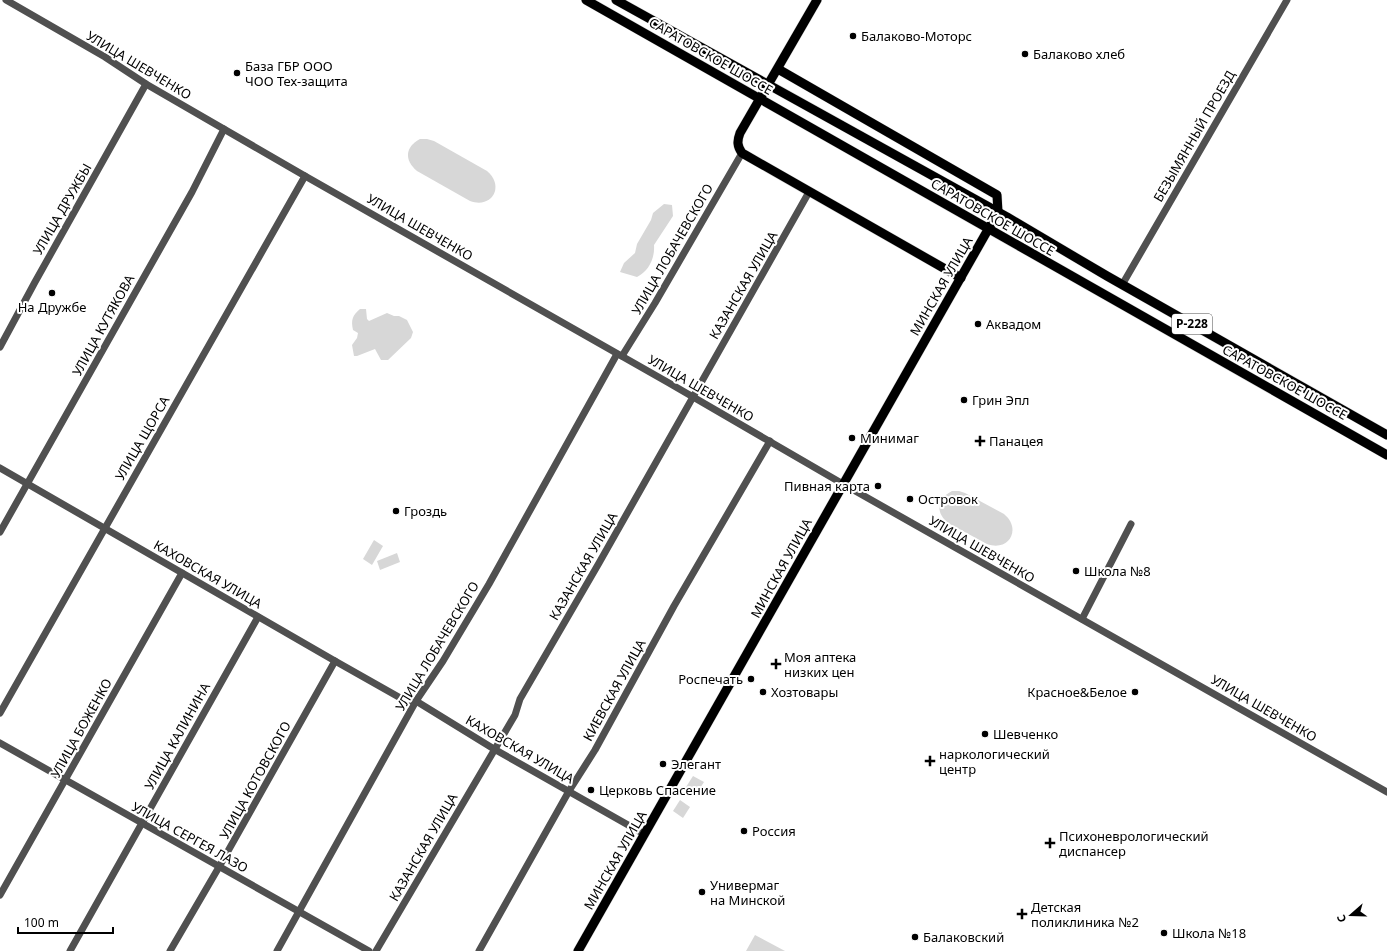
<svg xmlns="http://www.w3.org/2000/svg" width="1387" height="951" viewBox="0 0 1387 951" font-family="'Noto Sans',sans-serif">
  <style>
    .green { fill: #d7d7d7 }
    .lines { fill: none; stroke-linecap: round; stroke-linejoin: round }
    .major-casing { stroke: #dbdbdb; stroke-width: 10 }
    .minor { stroke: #505050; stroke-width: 7 }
    .major { stroke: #000; stroke-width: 9 }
    .poi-dot { fill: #000; stroke: #fff; stroke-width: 1.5 }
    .labels { text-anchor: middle; stroke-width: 4; stroke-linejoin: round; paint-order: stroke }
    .shield { fill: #fff; stroke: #4c4c4c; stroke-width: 1 }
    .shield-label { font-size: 12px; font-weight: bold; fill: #000 }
    .poi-label { font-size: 13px; fill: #000; stroke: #fff; text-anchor: start }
    .street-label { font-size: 13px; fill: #000; stroke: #fff }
  </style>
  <rect width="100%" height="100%" fill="#fff"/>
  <!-- green -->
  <g class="green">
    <path d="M 420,139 L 427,139 L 434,141 L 487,171 C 505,186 492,209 470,201 L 417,171 C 404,160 405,147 420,139 Z"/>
    <path d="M 664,204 L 672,205 L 673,216 L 654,245 C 655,258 649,271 637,277 L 620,272 L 624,263 L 635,253 L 637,244 L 651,220 L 653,213 Z"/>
    <path d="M 360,309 L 366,309 L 367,319 L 369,321 L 387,313 L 394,316 L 399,316 L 407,320 L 413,332 L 411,338 L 388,360 L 381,360 L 375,349 L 357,356 L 354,356 L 352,345 L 357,338 L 358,333 L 353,330 C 351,320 352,316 360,309 Z"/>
    <path d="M 952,491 L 959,491 L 965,493 L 1004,514 C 1022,529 1009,552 987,544 L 948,523 C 935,512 937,499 952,491 Z"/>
    <polygon points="374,540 383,546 372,565 363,559"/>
    <polygon points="397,553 400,562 380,570 377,561"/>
    <polygon points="693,776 704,782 697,793 686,787"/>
    <polygon points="680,800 690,807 683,818 673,811"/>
    <polygon points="755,935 785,951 746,951"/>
  </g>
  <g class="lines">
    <!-- major casing -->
    <g class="major-casing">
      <g id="major">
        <polyline points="586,0 1387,455"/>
        <polyline points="616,0 1007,217 1107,276 1387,435"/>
        <path d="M 817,0 L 740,133 C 737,141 737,146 742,153 L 961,278"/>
        <polyline points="578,951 998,212 997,195 778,69"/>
      </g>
    </g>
    <!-- minor -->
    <g class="minor">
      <polyline points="6,0 105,57 146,84 305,176 669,383 843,484 1387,792"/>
      <polyline points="1122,285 1287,0"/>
      <polyline points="0,347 35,282 146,84"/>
      <polyline points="622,356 655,303 742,153"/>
      <polyline points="0,468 335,661 404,700 416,701 494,749 644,834"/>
      <polyline points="0,532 192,192 224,129"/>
      <polyline points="1082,619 1131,524"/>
      <polyline points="0,713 305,176"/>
      <polyline points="0,743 369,951"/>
      <polyline points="0,895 182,573"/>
      <polyline points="70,951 258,617"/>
      <polyline points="170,951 219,867 335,661"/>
      <polyline points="277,951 416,701 443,661 489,584 617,354"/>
      <polyline points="376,951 515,715 520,699 599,563 809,192"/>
      <polyline points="479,951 569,791 595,750 674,606 770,441"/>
    </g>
    <!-- major -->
    <use href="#major" class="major"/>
  </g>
  <!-- markers -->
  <g class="poi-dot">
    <circle cx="853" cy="36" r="4"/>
    <circle cx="1025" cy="54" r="4"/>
    <circle cx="237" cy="73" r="4"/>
    <circle cx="52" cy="293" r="4"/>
    <circle cx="978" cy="324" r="4"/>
    <circle cx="964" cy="400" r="4"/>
    <circle cx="852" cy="438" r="4"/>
    <path d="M978 435h4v4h4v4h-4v4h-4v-4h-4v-4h4z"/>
    <circle cx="878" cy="486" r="4"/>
    <circle cx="910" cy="499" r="4"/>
    <circle cx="396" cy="511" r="4"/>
    <circle cx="1076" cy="571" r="4"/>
    <path d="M774 658h4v4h4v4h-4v4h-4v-4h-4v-4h4z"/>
    <circle cx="751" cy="679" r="4"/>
    <circle cx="763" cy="692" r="4"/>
    <circle cx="1135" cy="692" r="4"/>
    <circle cx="985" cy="734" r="4"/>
    <path d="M928 755h4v4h4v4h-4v4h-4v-4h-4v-4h4z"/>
    <circle cx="663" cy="764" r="4"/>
    <circle cx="591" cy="790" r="4"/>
    <circle cx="744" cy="831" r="4"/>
    <path d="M1048 837h4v4h4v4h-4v4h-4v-4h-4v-4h4z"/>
    <circle cx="702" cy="892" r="4"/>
    <path d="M1020 908h4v4h4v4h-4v4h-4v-4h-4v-4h4z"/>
    <circle cx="1164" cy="933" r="4"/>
    <circle cx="915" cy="937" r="4"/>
  </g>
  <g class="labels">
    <!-- shield labels -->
    <rect class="shield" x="1172" y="314" width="40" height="20" rx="3"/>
    <g class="shield-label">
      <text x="1192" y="328">Р-228</text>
    </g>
    <!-- poi labels -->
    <g class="poi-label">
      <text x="861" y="41">Балаково-Моторс</text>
      <text x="1033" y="59">Балаково хлеб</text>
      <text x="245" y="71">База ГБР ООО<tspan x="245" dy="15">ЧОО Тех-защита</tspan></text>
      <text x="52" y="312" text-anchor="middle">На Дружбе</text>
      <text x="986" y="329">Аквадом</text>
      <text x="972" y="405">Грин Эпл</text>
      <text x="860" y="443">Минимаг</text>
      <text x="989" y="446">Панацея</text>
      <text x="870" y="491" text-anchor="end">Пивная карта</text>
      <text x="918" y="504">Островок</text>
      <text x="404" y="516">Гроздь</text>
      <text x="1084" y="576">Школа №8</text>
      <text x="784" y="662">Моя аптека<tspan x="784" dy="15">низких цен</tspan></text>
      <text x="743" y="684" text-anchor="end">Роспечать</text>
      <text x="771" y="697">Хозтовары</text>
      <text x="1127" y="697" text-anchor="end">Красное&amp;Белое</text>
      <text x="993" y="739">Шевченко</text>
      <text x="939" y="759">наркологический<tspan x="939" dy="15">центр</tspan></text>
      <text x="671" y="769">Элегант</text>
      <text x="599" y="795">Церковь Спасение</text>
      <text x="752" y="836">Россия</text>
      <text x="1059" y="841">Психоневрологический<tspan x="1059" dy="15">диспансер</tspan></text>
      <text x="710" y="890">Универмаг<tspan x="710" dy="15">на Минской</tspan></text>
      <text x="1031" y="912">Детская<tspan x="1031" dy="15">поликлиника №2</tspan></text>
      <text x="1172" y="938">Школа №18</text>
      <text x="923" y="942">Балаковский</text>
    </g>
    <!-- street labels -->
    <g class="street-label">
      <text transform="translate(711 56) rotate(30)" y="5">САРАТОВСКОЕ ШОССЕ</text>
      <text transform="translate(139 65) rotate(31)" y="5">УЛИЦА ШЕВЧЕНКО</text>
      <text transform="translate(1194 136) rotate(-60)" y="5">БЕЗЫМЯННЫЙ ПРОЕЗД</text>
      <text transform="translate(62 209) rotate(-60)" y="5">УЛИЦА ДРУЖБЫ</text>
      <text transform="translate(993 217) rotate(30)" y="5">САРАТОВСКОЕ ШОССЕ</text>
      <text transform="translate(420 227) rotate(30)" y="5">УЛИЦА ШЕВЧЕНКО</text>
      <text transform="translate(672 249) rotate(-60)" y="5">УЛИЦА ЛОБАЧЕВСКОГО</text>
      <text transform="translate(743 285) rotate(-60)" y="5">КАЗАНСКАЯ УЛИЦА</text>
      <text transform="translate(941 286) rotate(-60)" y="5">МИНСКАЯ УЛИЦА</text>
      <text transform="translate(103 325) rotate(-61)" y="5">УЛИЦА КУТЯКОВА</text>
      <text transform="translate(1285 382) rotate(29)" y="5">САРАТОВСКОЕ ШОССЕ</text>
      <text transform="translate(701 388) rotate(30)" y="5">УЛИЦА ШЕВЧЕНКО</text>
      <text transform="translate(142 438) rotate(-60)" y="5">УЛИЦА ЩОРСА</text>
      <text transform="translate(982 549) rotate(30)" y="5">УЛИЦА ШЕВЧЕНКО</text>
      <text transform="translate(583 566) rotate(-60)" y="5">КАЗАНСКАЯ УЛИЦА</text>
      <text transform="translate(781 568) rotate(-61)" y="5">МИНСКАЯ УЛИЦА</text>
      <text transform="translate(208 574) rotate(30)" y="5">КАХОВСКАЯ УЛИЦА</text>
      <text transform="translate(437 646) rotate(-59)" y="5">УЛИЦА ЛОБАЧЕВСКОГО</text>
      <text transform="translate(614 690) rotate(-61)" y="5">КИЕВСКАЯ УЛИЦА</text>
      <text transform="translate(1264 708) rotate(30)" y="5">УЛИЦА ШЕВЧЕНКО</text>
      <text transform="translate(81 728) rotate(-61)" y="5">УЛИЦА БОЖЕНКО</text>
      <text transform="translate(177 736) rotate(-61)" y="5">УЛИЦА КАЛИНИНА</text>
      <text transform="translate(520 749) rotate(30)" y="5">КАХОВСКАЯ УЛИЦА</text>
      <text transform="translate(255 780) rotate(-61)" y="5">УЛИЦА КОТОВСКОГО</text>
      <text transform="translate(190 837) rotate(29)" y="5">УЛИЦА СЕРГЕЯ ЛАЗО</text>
      <text transform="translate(423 847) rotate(-60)" y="5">КАЗАНСКАЯ УЛИЦА</text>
      <text transform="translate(615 860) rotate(-60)" y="5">МИНСКАЯ УЛИЦА</text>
    </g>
  </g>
  <!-- north arrow -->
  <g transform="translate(1351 915) rotate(250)" stroke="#ffffff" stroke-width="3" paint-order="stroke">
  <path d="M0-3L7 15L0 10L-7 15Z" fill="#000000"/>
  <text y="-6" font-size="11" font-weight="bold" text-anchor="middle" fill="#000000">С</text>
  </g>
  <!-- scale -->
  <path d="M18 927v6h95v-6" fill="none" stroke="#000000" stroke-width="2"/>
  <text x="24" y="927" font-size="12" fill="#000000" stroke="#ffffff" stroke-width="3" paint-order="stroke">100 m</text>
</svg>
